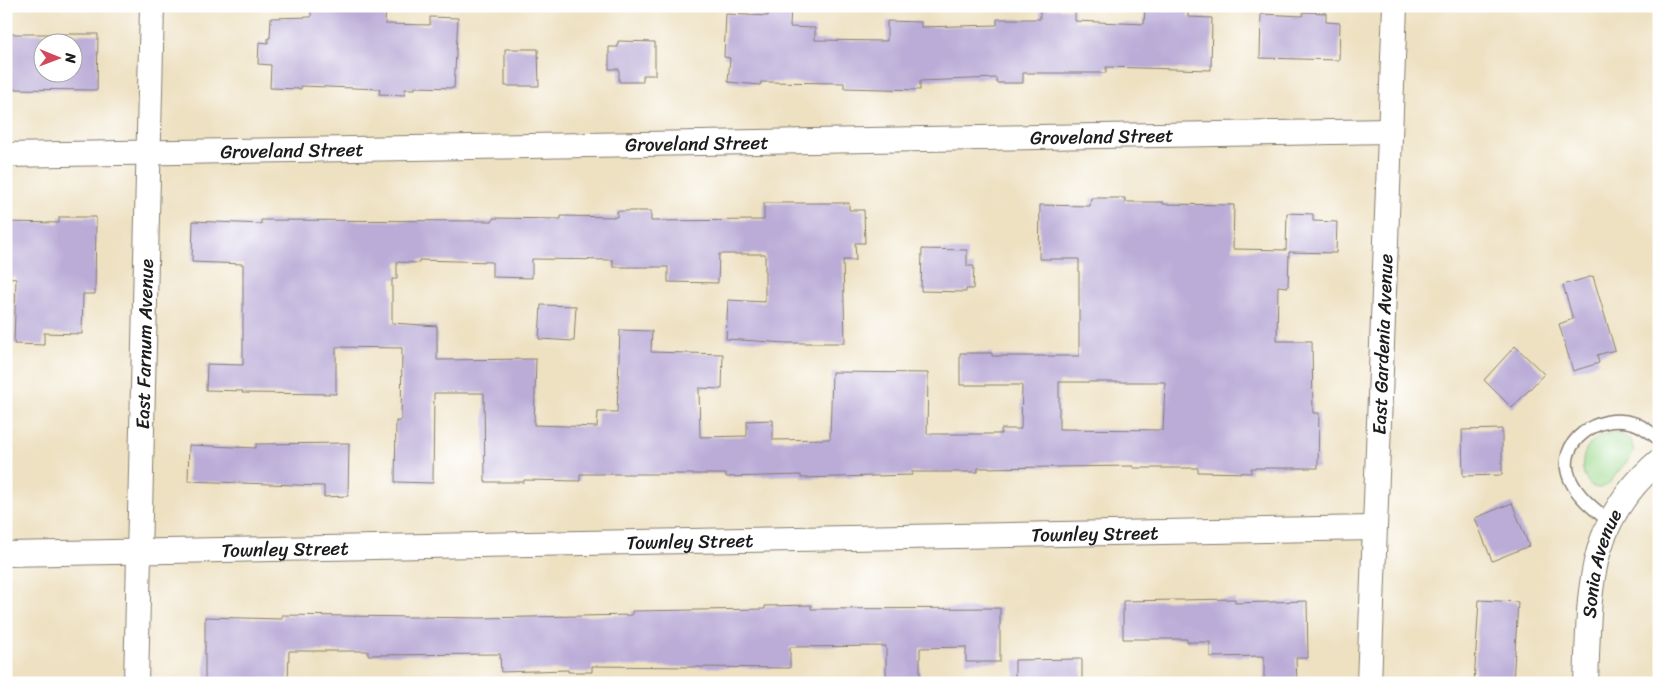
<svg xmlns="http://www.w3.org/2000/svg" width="1665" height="689" viewBox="0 0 1665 689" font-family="Sriracha,sans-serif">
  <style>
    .green { fill: #9dd98d; stroke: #5c7a54 }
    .building { fill: #baacd7; fill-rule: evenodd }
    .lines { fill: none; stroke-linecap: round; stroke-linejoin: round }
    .service-casing { stroke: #857e6f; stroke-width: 15 }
    .minor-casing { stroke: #857e6f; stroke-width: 26 }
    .service { stroke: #fff; stroke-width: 12 }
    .minor { stroke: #fff; stroke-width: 24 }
    .labels { text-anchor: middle; stroke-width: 4.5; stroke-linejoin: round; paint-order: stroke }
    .street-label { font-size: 19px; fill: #1c1c1c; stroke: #fff }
  </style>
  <rect width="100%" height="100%" fill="#fff"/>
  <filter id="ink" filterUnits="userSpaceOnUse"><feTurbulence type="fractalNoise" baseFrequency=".02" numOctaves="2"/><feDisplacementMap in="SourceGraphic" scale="10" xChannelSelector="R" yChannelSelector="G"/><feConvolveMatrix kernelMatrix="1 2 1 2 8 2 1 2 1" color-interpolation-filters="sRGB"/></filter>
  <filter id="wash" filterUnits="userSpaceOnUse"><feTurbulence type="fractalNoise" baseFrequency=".0096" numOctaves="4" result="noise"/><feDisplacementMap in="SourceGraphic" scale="20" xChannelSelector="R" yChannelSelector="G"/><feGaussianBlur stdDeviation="1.12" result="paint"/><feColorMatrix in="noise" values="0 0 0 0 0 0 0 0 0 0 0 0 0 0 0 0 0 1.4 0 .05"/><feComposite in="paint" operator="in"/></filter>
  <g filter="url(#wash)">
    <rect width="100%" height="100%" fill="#eee1c2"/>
    <!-- green -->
    <path class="green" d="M 1617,433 L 1631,440 L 1634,452 C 1630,460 1622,466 1617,473 C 1614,477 1611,482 1607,485 C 1581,503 1565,435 1617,433 Z"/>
    <g id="blocks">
      <!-- building -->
      <g class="building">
        <polygon points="311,6 386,6 385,24 430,25 430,17 458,18 454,88 415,87 415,89 405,89 405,95 379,94 380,89 301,86 301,89 270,88 271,65 258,64 259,42 268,43 268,38 270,38 271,18 311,17"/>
        <polygon points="768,6 791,6 790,27 815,28 815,40 887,41 887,21 921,22 921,27 997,25 997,19 1040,19 1040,9 1075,9 1075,21 1144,24 1145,6 1188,6 1188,17 1212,18 1211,70 1106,67 1106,73 1023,73 1023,83 997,83 996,78 920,81 920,90 844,88 844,83 761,82 760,85 728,82 730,58 724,57 726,14 768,16"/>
        <polygon points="1303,12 1326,13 1326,22 1340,23 1339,60 1260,58 1261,14 1303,16"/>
        <path d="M 8,34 L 98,34 L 97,90 L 7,89 ZM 42,42 L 72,42 L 72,72 L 42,72 Z"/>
        <polygon points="618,41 655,42 655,75 643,75 643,82 619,82 619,69 609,69 609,47 618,47"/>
        <polygon points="505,49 538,49 539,86 505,86"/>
        <path d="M 1091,198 L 1125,198 L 1125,202 L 1163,202 L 1163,204 L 1234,205 L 1233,249 L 1286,250 L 1287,213 L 1313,214 L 1313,221 L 1337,222 L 1336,253 L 1289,252 L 1288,287 L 1278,286 L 1277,341 L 1312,341 L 1313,413 L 1319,413 L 1318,468 L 1251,468 L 1251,473 L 1198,472 L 1198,468 L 1133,468 L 1133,466 L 978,468 L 978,472 L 912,472 L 912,475 L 801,478 L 801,475 L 726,477 L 726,474 L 580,474 L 580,481 L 524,480 L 524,482 L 485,482 L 484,393 L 434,393 L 433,483 L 395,482 L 396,421 L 401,421 L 402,348 L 336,347 L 336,394 L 242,393 L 243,391 L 206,390 L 207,364 L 243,365 L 243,264 L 192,262 L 193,221 L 261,224 L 261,220 L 493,221 L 493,218 L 561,219 L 561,216 L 617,217 L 617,211 L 651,211 L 651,221 L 764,220 L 764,203 L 849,203 L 849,210 L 864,210 L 865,243 L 855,243 L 856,260 L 843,260 L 845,343 L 786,343 L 726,339 L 728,300 L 765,302 L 765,254 L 719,254 L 718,283 L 668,282 L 668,267 L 613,267 L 613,260 L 532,259 L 532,278 L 492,277 L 492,262 L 419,260 L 419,263 L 397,262 L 397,279 L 392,279 L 392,323 L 437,326 L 437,360 L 536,359 L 534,425 L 597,427 L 598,412 L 617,412 L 620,330 L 652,331 L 651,352 L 723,354 L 722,389 L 699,388 L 700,437 L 747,436 L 747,421 L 773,420 L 773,440 L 830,439 L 832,372 L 928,373 L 927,434 L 1001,434 L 1001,429 L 1021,429 L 1022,385 L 960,385 L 960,353 L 992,353 L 992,356 L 1079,356 L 1079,259 L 1039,259 L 1040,205 L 1090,206 ZM 1059,382 L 1165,382 L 1163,430 L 1059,429 Z"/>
        <polygon points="59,217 96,217 95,294 83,294 82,334 44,333 44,345 14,344 16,278 6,277 6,222 59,223"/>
        <polygon points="922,249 967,250 967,266 974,266 973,289 966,289 966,292 921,291"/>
        <polygon points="1593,276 1615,350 1597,355 1599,363 1573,371 1559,324 1573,319 1563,285"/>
        <polygon points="541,305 576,306 574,341 539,339"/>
        <polygon points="1515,346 1544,374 1512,408 1484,380"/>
        <polygon points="1502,429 1502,475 1463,476 1462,430"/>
        <polygon points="349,443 348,496 324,497 324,486 322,486 188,481 189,445 256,448 256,444"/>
        <polygon points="1512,503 1529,546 1492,561 1475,518"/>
        <polygon points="1235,599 1235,603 1307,601 1308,658 1296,658 1297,683 1264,683 1264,656 1210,657 1210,642 1187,642 1187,639 1123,639 1123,601"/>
        <polygon points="1479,600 1518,602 1513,683 1474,683"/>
        <polygon points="811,605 811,609 1000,608 1000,662 966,662 966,647 920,648 920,683 886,683 886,646 790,647 790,668 592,666 592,672 568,672 568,670 501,672 500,654 368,655 368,651 289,651 288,683 205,683 205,617 282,619 282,615 479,618 632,615 632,611 765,609 765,606"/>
        <polygon points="1082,659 1082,683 1015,683 1015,660"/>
      </g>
    </g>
  </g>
  <g filter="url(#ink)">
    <use href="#blocks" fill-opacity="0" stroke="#857e6f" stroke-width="1"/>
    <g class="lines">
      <!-- service casing -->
      <g class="service-casing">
        <path id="service" d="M 1609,521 C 1594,509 1578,497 1570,479 C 1554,442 1600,412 1633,423 C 1642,425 1651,433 1659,439"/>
      </g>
      <!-- minor casing -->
      <g class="minor-casing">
        <g id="minor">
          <path id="s1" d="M 6,155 L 1389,131"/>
          <path id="s2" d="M 6,554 L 1374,528"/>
          <path id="s3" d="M 136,683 L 152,6"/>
          <path id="s4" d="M 1369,683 L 1395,6"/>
          <path id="s5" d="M 1586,683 C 1590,594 1584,524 1659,461"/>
        </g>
      </g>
      <!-- service -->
      <use href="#service" class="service"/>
      <!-- minor -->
      <use href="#minor" class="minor"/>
    </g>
  </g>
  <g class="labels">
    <!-- street labels -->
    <g class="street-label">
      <text dy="7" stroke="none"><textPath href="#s1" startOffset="1096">Groveland Street</textPath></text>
      <text dy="7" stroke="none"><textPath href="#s1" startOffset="691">Groveland Street</textPath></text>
      <text dy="7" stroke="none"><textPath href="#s1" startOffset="286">Groveland Street</textPath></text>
      <text dy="7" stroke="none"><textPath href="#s3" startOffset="339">East Farnum Avenue</textPath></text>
      <text dy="7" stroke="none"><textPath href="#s4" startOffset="339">East Gardenia Avenue</textPath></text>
      <text dy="7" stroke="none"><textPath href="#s2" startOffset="1089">Townley Street</textPath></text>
      <text dy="7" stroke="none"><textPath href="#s2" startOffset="684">Townley Street</textPath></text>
      <text dy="7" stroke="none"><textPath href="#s2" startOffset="279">Townley Street</textPath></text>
      <text dy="7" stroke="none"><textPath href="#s5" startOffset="121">Sonia Avenue</textPath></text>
    </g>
  </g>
  <!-- margin -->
  <rect width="1665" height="689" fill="none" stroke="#fff" stroke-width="25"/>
  <!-- north arrow -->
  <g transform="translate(58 58) rotate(91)"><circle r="24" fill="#ffffff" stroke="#a4a4a4"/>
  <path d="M0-4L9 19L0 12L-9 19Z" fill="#d1495b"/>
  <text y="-8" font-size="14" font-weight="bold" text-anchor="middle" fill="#1c1c1c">N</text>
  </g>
</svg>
